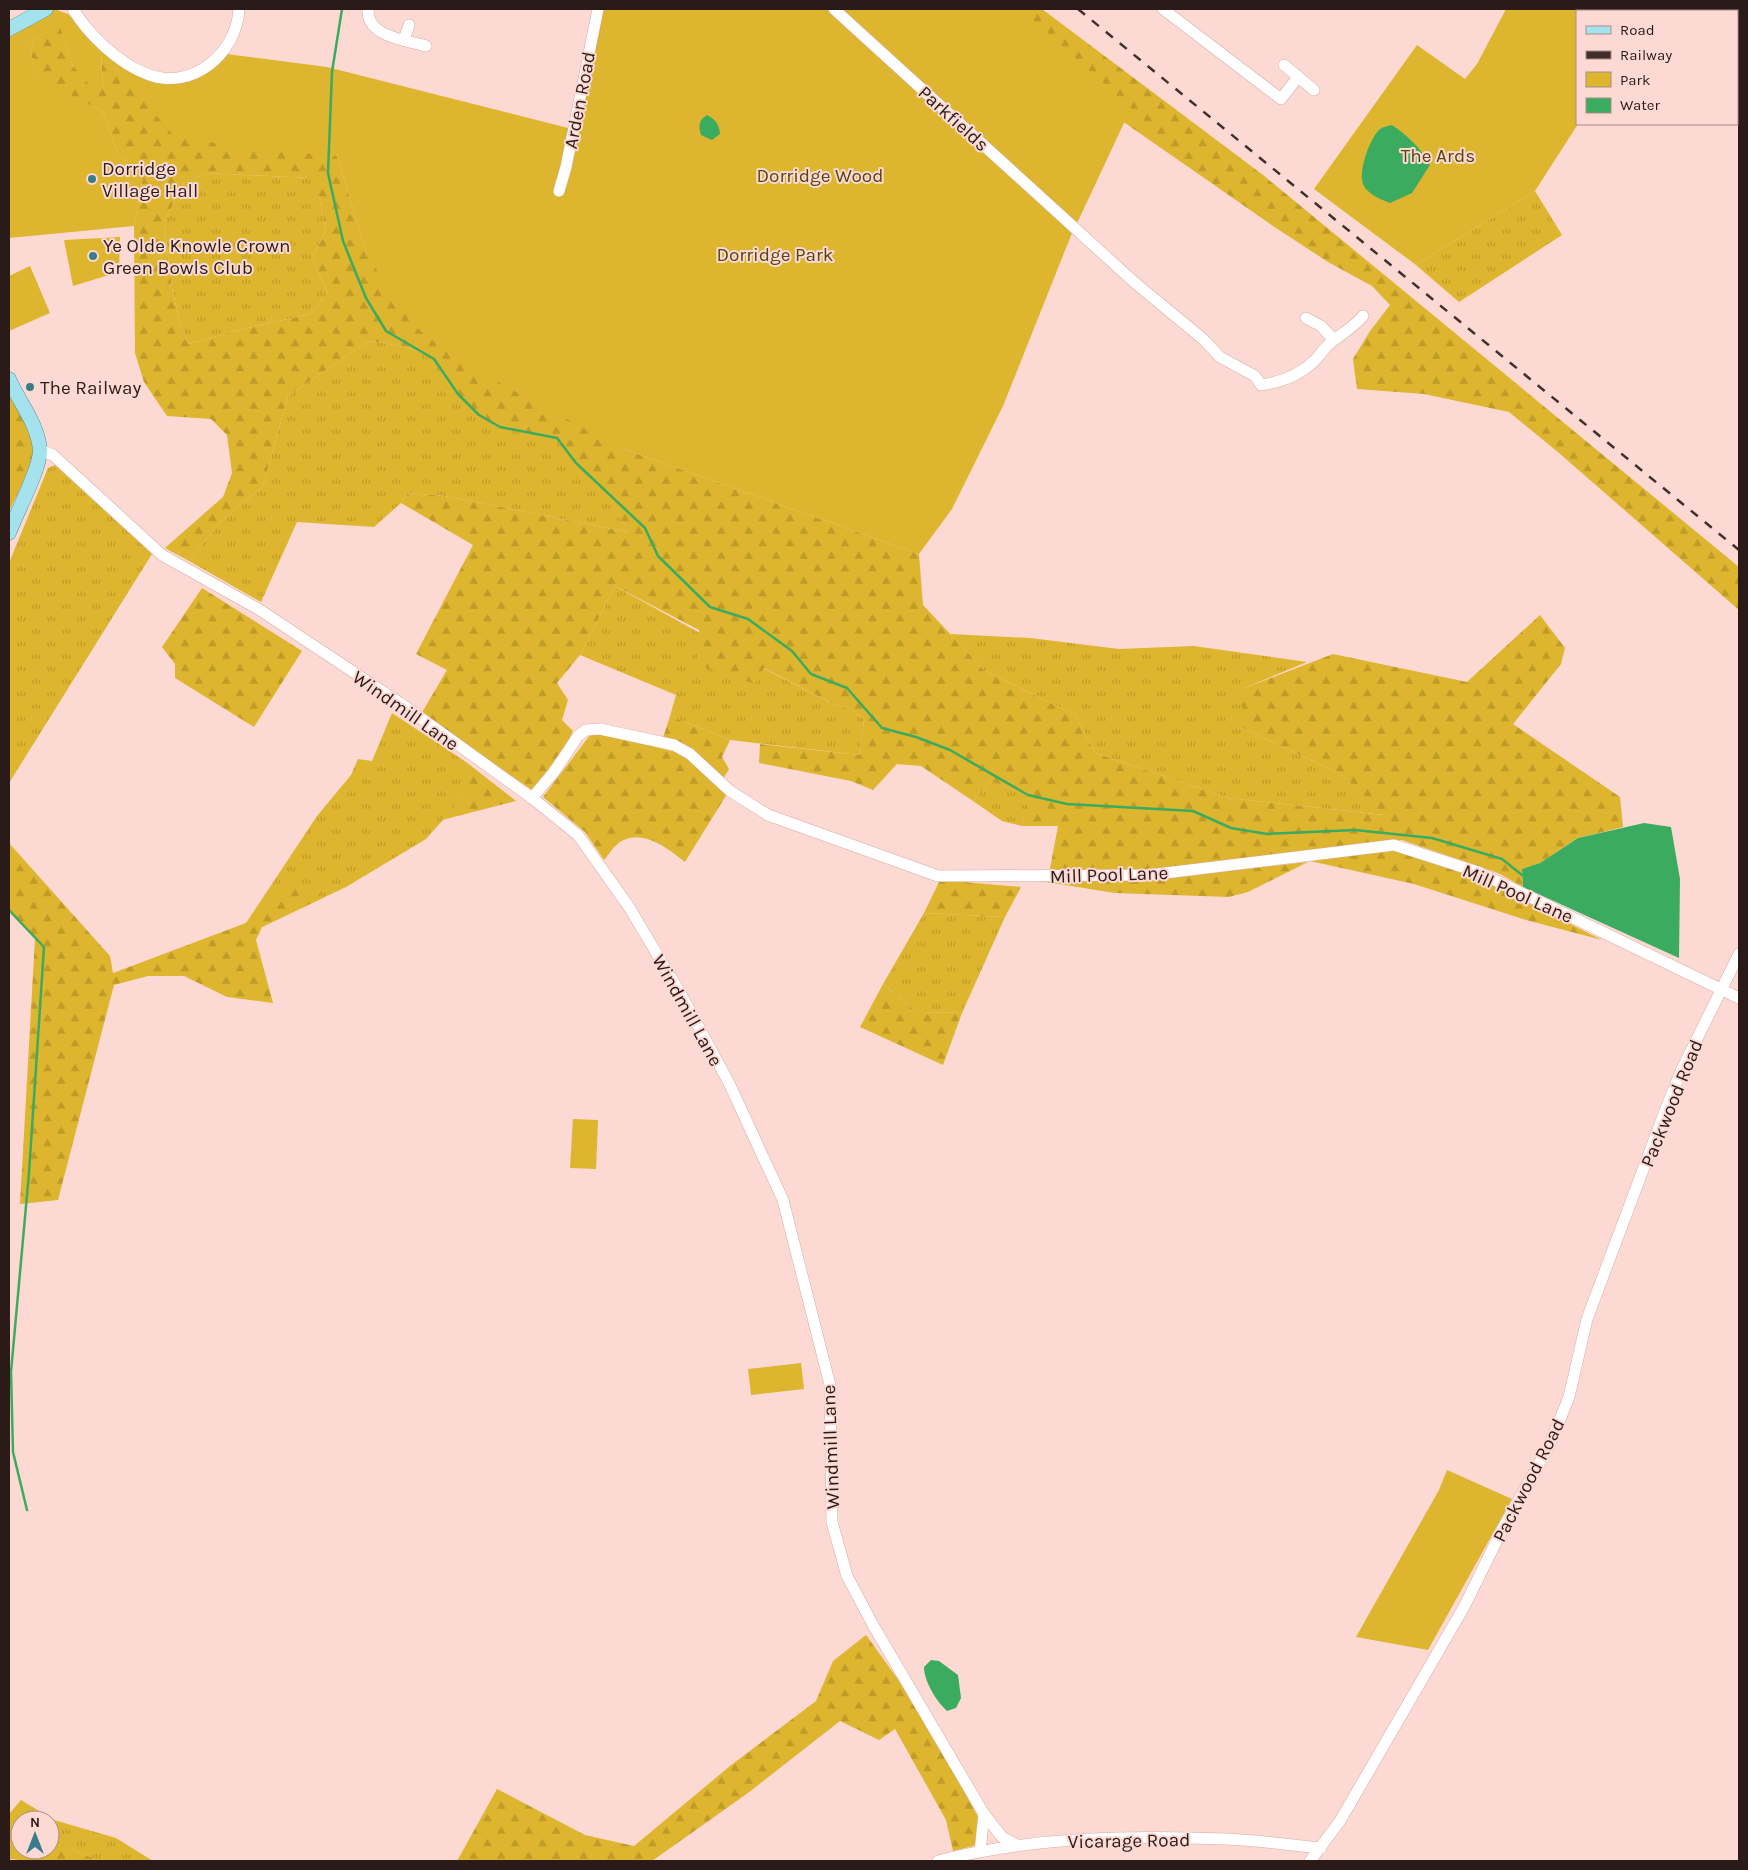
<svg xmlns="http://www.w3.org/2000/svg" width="1748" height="1870" viewBox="0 0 1748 1870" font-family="Karla,sans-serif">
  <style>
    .grass { fill: url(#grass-tufts) }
    .forest { fill: url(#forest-firs); fill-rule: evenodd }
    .green { fill: #deb52e }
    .water { fill: #3bac5f }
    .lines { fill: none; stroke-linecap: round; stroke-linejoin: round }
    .stream { stroke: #3bac5f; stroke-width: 2.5 }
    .minor-casing { stroke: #d6aca5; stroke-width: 12 }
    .major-casing { stroke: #52919c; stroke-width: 15 }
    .minor { stroke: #fff; stroke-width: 11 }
    .major { stroke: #a4e3ee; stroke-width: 14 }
    .rail { stroke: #402f2c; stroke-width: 2.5; stroke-dasharray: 9 9; stroke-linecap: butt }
    .poi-dot { fill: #387e8a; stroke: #fcd9d3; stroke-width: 2 }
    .labels { text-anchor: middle; stroke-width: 4; stroke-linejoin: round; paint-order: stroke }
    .street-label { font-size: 19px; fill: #2a1b18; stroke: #fcd9d3 }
    .park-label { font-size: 19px; fill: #564510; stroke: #fcd9d3 }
    .poi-label { font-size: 19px; fill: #2a1b18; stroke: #fcd9d3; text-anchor: start }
  </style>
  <defs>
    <pattern id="grass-tufts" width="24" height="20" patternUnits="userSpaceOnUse" patternTransform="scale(1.25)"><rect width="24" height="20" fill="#deb52e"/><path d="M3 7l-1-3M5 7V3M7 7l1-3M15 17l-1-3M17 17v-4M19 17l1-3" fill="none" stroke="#bf9b28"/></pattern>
    <pattern id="forest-firs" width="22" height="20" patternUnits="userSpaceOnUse" patternTransform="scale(1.25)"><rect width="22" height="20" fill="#deb52e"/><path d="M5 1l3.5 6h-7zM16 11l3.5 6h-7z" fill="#bf9b28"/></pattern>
  </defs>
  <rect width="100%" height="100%" fill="#fcd9d3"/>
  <!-- grass -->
  <g class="grass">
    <polygon points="205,173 312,178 319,197 326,230 312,258 328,293 310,314 239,330 189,344 181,327 172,288 164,223 183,184"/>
    <polygon points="1535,191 1562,235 1459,302 1416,265"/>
    <path d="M 369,341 C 386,343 422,348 434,360 C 452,377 459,402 480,416 C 503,431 531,431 557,438 L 576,463 L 607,489 L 628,532 L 445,496 L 408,493 L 401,503 L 374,527 L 297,522 L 261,602 L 189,561 L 221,521 L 263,486 L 288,396 Z"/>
    <polygon points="55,465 152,554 9,783 9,563 48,468"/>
    <polygon points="615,586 763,668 833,704 851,709 864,719 860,755 730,740 670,716 676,695 580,655"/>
    <polygon points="950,634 1030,638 1119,649 1194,646 1307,662 1242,689 1242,728 1341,774 1385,815 1229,798 1095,753 1075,715 984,670"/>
    <polygon points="392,713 466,762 466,794 426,839 346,887 262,927 246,923 317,816 351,775 358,759 372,761"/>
    <polygon points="991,781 1028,795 1022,826 1002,821 973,801"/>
    <polygon points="924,913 1005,917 962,1013 917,1012 883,984"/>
    <polygon points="21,1800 54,1820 116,1838 153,1861 100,1861 69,1848 50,1848 50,1820 20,1820 20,1850 41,1850 30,1861 9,1859 9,1814"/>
  </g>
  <!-- forest -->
  <g class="forest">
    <polygon points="997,9 1042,9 1263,175 1739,567 1739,610 1559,453 1509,412 1424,394 1357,389 1353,359 1370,331 1390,305 1372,286 1328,262 1273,226 1125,123 1110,120 1076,214 1080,217 1075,227 697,122"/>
    <path d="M 60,26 L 73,66 L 103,88 L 101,53 L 119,72 L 337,156 L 367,255 L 621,448 L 919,554 L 923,605 L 984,670 L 1075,715 L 1095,753 L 1229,798 L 1384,815 L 1341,774 L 1242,728 L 1242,689 L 1333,654 L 1467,682 L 1540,615 L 1565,648 L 1561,664 L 1513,724 L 1620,797 L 1623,827 L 1578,838 L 1540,863 L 1522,869 L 1523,887 L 1498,873 L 1402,840 L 1226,860 L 1149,873 L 1049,874 L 1058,826 L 1022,826 L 1027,795 L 991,781 L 973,801 L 921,766 L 897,764 L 873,790 L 851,781 L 759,763 L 760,744 L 860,755 L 864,719 L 851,709 L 833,704 L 764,668 L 755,684 L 698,665 L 699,630 L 615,586 L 580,655 L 557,683 L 568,700 L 562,720 L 573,731 L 565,747 L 532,790 L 421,714 L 447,670 L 416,654 L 473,545 L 401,503 L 408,493 L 445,496 L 628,532 L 607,490 L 576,463 L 557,438 C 531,431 503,431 480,416 C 459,402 452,377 434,360 C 422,348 386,343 369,341 L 288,396 L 263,486 L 221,521 L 189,561 L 165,548 L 223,497 L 232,473 L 227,435 L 211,419 L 167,416 L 144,382 L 135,353 L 134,226 L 144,171 L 119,157 L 103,112 L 38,79 L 30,50 L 35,38 ZM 205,173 L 311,178 L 319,197 L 326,230 L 312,258 L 328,293 L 310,314 L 239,330 L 189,344 L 181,327 L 172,288 L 164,223 L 183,184 Z"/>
    <path d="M 9,389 C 18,406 31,426 33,446 C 35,464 16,496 9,512 Z"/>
    <polygon points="202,588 302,651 254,727 175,678 175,664 162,647"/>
    <polygon points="670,716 730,740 722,757 729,769 723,779 663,738"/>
    <path d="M 602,733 L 687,755 L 727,794 L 685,862 C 668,849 643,828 620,842 C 614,846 609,854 604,860 L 585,832 L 543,797 L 590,735 Z"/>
    <polygon points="466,762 516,801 442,820 466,794"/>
    <polygon points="9,843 110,956 113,973 246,923 289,891 312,884 320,893 320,899 262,927 256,940 273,1003 227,997 184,976 148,976 114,985 58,1200 20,1204 35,939 9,912"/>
    <polygon points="1394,849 1474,875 1602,940 1526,920 1414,884 1310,861"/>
    <polygon points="1308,862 1248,892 1229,897 1115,893 1046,882 1148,880"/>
    <polygon points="940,880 1021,887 1005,917 924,913"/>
    <polygon points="883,984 917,1012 962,1013 943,1065 860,1027"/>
    <polygon points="866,1635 910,1696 969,1800 980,1821 977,1845 953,1851 946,1820 895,1729 879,1740 840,1721 748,1793 652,1861 457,1861 497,1789 585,1835 634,1846 730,1766 816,1701 833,1661"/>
    <polygon points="50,1848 69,1848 100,1861 30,1861 41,1850 50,1850"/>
  </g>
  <!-- green -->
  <g class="green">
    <polygon points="54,9 68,14 107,53 171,82 226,54 327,67 576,130 600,9 1021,9 1131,108 1080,217 1076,214 1071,220 989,141 984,149 1072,233 1003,406 952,509 919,554 621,448 465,364 413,325 367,255 337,156 238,147 174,136 119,72 101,54 103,88 95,91 73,66 60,27 35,38 30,50 38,78 103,112 119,157 144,171 134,226 9,238 9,37"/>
    <polygon points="1506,9 1642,9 1641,11 1577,11 1578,124 1535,191 1416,265 1314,189 1417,45 1465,79 1477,64"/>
    <polygon points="120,237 119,272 73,286 64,240"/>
    <polygon points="30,266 50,313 9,331 9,276"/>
    <polygon points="573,1119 598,1120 596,1169 570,1168"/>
    <polygon points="801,1363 804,1389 751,1395 748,1369"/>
    <polygon points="1447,1470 1512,1499 1428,1650 1356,1637 1439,1490"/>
  </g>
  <!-- water -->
  <g class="water">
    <path d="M 707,115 C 716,120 719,124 720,134 L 712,140 L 701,135 C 698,125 699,120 707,115 Z"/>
    <path d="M 1392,125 C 1406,134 1423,150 1430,165 L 1412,193 L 1390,203 C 1382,200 1369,195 1364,186 C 1357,174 1369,141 1378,131 C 1381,127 1388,126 1392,125 Z"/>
    <polygon points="1644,823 1671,827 1680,879 1679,958 1523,887 1522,869 1540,863 1578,838"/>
    <path d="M 931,1660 L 939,1661 L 958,1675 L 961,1698 L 956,1708 L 947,1711 C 936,1701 924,1681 924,1667 Z"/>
  </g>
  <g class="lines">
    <!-- stream -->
    <g class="stream">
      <polyline points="342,9 332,72 328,173 343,241 366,298 386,331 434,359 458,394 479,415 500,427 557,438 576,463 645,528 658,556 710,607 748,619 792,651 811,674 847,688 882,728 916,737 950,750 1028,795 1067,804 1193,811 1231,828 1267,834 1355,830 1432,838 1502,859 1522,875"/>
      <polyline points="9,910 44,947 29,1173 11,1372 13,1452 27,1510"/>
    </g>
    <!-- minor casing -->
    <g class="minor-casing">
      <g id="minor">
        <path d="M 73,9 C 89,35 118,63 147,74 C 192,92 237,53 239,9"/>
        <path d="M 368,9 C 366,37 406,40 426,46"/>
        <path d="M 834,9 L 1134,282 L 1203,339 L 1220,357 L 1255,376 L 1261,385 C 1281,382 1299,376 1314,361 C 1319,357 1322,351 1327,346 C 1339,335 1352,329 1363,316"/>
        <polyline points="1163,9 1281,99 1298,77"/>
        <polyline points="404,40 409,25"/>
        <polyline points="1284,65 1314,90"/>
        <polyline points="559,191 566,167 598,9"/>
        <polyline points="1306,318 1321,326 1334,340"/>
        <polyline points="40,450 53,455 162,555 260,610 400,703 532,798 578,835 629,907 682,996 729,1083 783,1200 830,1385 832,1522 847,1576 873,1625 984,1814 1002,1837 1017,1845"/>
        <polyline points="532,798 554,772 578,736 586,730 600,729 674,745 690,754 730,791 768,815 938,876 1149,875 1394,845 1478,872 1739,998"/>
        <polyline points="980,1851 984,1814"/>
        <path d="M 938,1861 C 1031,1837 1130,1835 1226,1839 C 1258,1840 1289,1845 1321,1848"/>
        <polyline points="1310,1861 1340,1821 1464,1607 1502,1530 1550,1444 1569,1397 1587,1319 1665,1111 1681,1071 1739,954"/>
      </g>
    </g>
    <!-- major casing -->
    <g class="major-casing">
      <g id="major">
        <polyline points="9,29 46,9"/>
        <path d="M 9,379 C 19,402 38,424 40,450 C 41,467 16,514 9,533"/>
      </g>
    </g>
    <!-- minor -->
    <use href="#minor" class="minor"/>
    <!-- major -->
    <use href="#major" class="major"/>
    <!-- rail -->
    <polyline class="rail" points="1078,9 1739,550"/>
  </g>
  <!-- markers -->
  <g class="poi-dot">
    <circle cx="92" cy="179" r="5"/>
    <circle cx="93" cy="256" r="5"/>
    <circle cx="30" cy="387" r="5"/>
  </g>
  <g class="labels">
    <!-- street labels -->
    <g class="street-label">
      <text transform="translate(579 100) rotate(-79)" y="7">Arden Road</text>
      <text transform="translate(954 118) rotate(42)" y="7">Parkfields</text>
      <text transform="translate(406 710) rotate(35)" y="7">Windmill Lane</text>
      <text transform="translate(1109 874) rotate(-2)" y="7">Mill Pool Lane</text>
      <text transform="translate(1518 893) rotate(24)" y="7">Mill Pool Lane</text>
      <text transform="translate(688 1010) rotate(61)" y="7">Windmill Lane</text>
      <text transform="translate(1671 1103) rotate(-68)" y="7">Packwood Road</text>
      <text transform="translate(830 1447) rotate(-92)" y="7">Windmill Lane</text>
      <text transform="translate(1528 1480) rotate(-63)" y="7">Packwood Road</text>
      <text transform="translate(1129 1840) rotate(-1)" y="7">Vicarage Road</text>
    </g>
    <!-- park labels -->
    <g class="park-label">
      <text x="1438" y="162">The Ards</text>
      <text x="820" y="182">Dorridge Wood</text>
      <text x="775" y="261">Dorridge Park</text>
    </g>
    <!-- poi labels -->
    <g class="poi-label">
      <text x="102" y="175">Dorridge<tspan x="102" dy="22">Village Hall</tspan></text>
      <text x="103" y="252">Ye Olde Knowle Crown<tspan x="103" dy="22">Green Bowls Club</tspan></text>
      <text x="40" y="394">The Railway</text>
    </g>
  </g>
  <!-- border -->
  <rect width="1748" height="1870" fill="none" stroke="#2a1b18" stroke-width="20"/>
  <!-- legend -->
  <rect x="1576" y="10" width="162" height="115" fill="#fcd9d3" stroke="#a88d88"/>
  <rect x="1586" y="26" width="25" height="8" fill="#a4e3ee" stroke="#a88d88"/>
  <text x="1620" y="35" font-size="15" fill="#2a1b18">Road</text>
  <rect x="1586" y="51" width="25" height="8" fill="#402f2c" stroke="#a88d88"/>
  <text x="1620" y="60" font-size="15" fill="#2a1b18">Railway</text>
  <rect x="1586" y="72" width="25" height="15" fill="#deb52e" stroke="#a88d88"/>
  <text x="1620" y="85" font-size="15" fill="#2a1b18">Park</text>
  <rect x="1586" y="98" width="25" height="15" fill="#3bac5f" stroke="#a88d88"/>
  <text x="1620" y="110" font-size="15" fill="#2a1b18">Water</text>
  <!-- north arrow -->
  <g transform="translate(35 1835)"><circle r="24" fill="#fcd9d3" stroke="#a88d88"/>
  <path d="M0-4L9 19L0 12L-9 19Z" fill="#387e8a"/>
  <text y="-8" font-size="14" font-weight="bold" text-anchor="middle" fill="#2a1b18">N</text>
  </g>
</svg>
